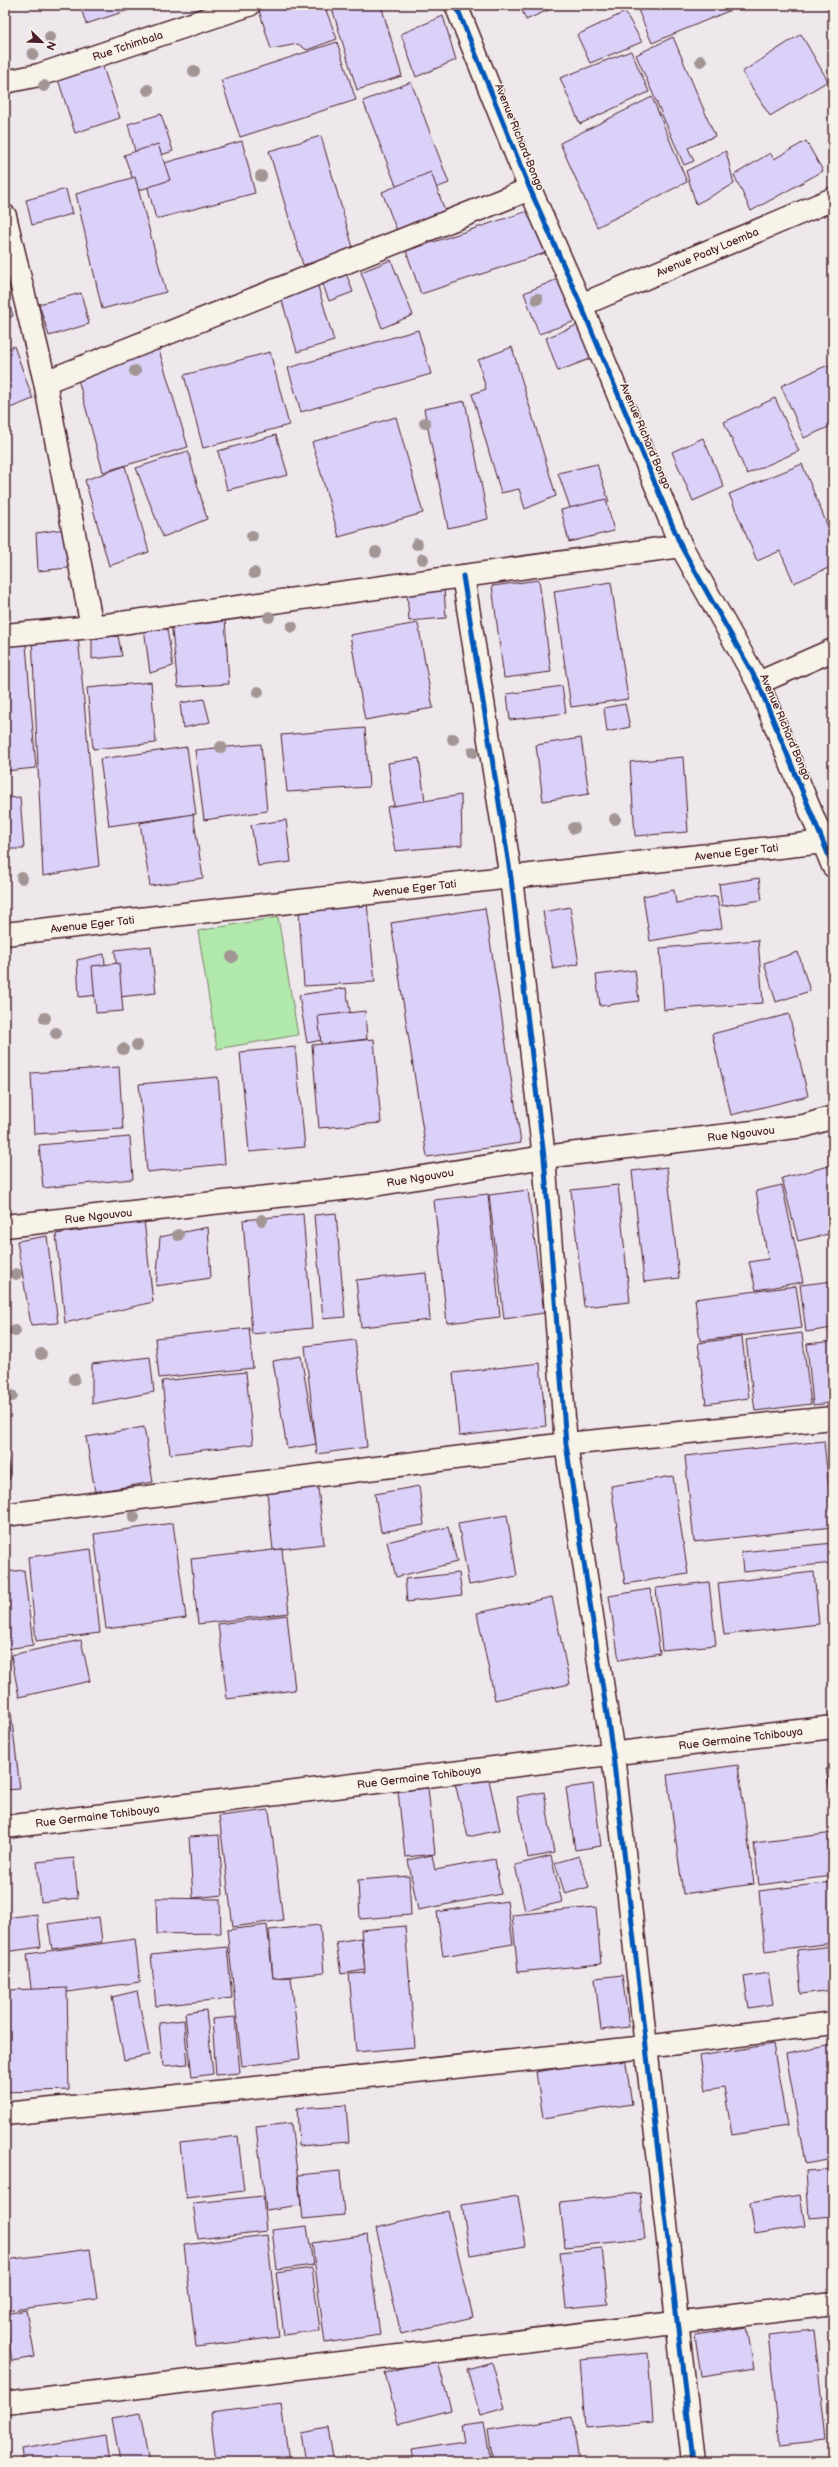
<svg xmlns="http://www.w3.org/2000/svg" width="838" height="2467" viewBox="0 0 838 2467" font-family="'Balsamiq Sans',sans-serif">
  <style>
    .green { fill: #b1e8ab; stroke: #7e846b }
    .building { fill: #dad0f8; stroke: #4a1f2b }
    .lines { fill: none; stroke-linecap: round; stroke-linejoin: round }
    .minor-casing { stroke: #4a1f2b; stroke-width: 25 }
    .minor { stroke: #f7f3e8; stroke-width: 22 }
    .cycleway-casing { stroke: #f7f3e8; stroke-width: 8 }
    .cycleway { stroke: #0057b8; stroke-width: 5 }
    .tree { fill: #a29594 }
    .labels { text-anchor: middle; stroke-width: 3; stroke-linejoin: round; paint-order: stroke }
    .street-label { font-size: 11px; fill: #4a1f2b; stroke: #f7f3e8 }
  </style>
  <rect width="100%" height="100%" fill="#eee8ed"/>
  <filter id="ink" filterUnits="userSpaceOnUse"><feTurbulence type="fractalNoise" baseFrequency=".025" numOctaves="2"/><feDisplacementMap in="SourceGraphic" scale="8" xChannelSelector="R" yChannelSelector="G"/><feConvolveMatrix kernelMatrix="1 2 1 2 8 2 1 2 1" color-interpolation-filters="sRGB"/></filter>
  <g filter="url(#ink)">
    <!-- green -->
    <polygon class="green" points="278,917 298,1035 217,1049 198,931"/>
    <!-- building -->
    <g class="building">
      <polygon points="80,5 134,5 135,8 86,24"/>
      <polygon points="266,5 324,5 337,39 307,50 298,44 271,49 258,7"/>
      <polygon points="331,5 381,5 402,76 357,90"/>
      <polygon points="520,5 559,5 526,20"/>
      <polygon points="636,5 743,5 652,43"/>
      <polygon points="625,12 642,42 590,63 577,35"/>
      <polygon points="443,16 456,60 416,77 401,34"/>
      <polygon points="801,34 828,81 770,116 742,72"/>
      <polygon points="673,37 715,136 688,148 694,161 684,165 636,55"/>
      <polygon points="337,42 356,100 240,137 221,80"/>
      <polygon points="631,51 649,92 580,124 560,78"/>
      <polygon points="101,61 120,118 75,133 57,76"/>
      <polygon points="411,82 449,183 402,201 363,101"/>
      <polygon points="652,97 687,182 597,227 560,143"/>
      <polygon points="161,114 173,151 138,163 128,124"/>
      <polygon points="321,136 354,251 303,265 269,151"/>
      <polygon points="242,141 255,193 156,219 143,169"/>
      <polygon points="806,141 823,171 751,211 734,175 770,153 774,159"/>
      <polygon points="158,144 170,180 137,191 124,155"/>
      <polygon points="726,151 734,184 696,204 686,171"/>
      <polygon points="431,172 445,211 397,231 382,192"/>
      <polygon points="135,177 166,292 102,309 76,194"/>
      <polygon points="66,189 72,214 32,225 26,200"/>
      <polygon points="534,209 548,252 421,294 406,251"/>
      <polygon points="391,260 413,315 382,328 361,272"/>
      <polygon points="346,273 353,292 329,301 322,282"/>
      <polygon points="565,276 581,319 539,334 524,293"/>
      <polygon points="317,283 334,341 297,352 280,294"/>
      <polygon points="5,290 13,316 5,319"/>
      <polygon points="81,293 89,324 49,336 39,304"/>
      <polygon points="582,323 595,357 558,371 546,338"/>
      <polygon points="418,330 431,374 301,412 288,368"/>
      <polygon points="155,337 188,447 103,472 74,364"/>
      <polygon points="14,346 33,399 5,410 5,350"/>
      <polygon points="512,347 556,496 525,509 519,489 501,493 472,394 486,389 478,360"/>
      <polygon points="270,352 289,425 203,448 184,375"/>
      <polygon points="828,365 833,377 833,425 804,438 781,386"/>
      <polygon points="775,398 799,451 747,474 724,422"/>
      <polygon points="465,401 488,519 448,528 424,409"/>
      <polygon points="396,417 423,513 339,537 312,442"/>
      <polygon points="276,435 288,475 227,490 218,451"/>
      <polygon points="703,438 724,487 693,501 672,452"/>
      <polygon points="188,451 207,519 163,537 136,468"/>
      <polygon points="597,464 609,502 572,513 558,473"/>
      <polygon points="802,464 833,539 833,566 794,583 780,551 757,561 729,494"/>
      <polygon points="125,466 149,552 109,566 85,480"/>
      <polygon points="606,499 614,531 569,542 561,510"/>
      <polygon points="72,528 78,567 38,571 36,533"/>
      <polygon points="539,580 551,672 504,678 492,586"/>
      <polygon points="611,582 628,699 571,707 554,591"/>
      <polygon points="444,588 446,618 409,621 407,591"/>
      <polygon points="225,618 229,684 178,687 171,621"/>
      <polygon points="166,623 173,666 150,673 144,628"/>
      <polygon points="418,623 433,708 365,720 350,635"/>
      <polygon points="25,632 36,768 5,771 5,634"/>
      <polygon points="32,636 78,636 99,866 43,876"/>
      <polygon points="118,636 122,656 92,659 92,638"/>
      <polygon points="151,682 156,743 93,749 87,688"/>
      <polygon points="562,686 566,713 510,720 507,694"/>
      <polygon points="204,699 210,722 183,728 180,703"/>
      <polygon points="625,704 630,727 607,732 604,708"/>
      <polygon points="365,728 369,787 287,792 281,735"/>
      <polygon points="581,738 589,794 543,801 536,745"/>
      <polygon points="261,744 267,811 204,820 195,750"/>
      <polygon points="187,747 196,814 109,826 100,759"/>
      <polygon points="683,757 688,832 635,836 630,762"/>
      <polygon points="419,758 426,808 395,812 388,763"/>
      <polygon points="461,795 462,845 395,851 387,807"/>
      <polygon points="20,797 24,849 8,849 5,798"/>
      <polygon points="193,814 203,878 150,886 140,823"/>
      <polygon points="286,820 291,862 258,866 251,825"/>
      <polygon points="759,878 762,900 722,906 719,884"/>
      <polygon points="674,890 676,903 717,896 722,928 650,941 643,896"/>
      <polygon points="367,903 375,982 304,986 299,912"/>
      <polygon points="570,907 579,964 553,969 543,912"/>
      <polygon points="485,908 521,1143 427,1157 391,923"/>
      <polygon points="758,940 763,1003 664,1010 660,948"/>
      <polygon points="151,946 156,993 119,997 115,950"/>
      <polygon points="798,952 810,991 776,1002 764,963"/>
      <polygon points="104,954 108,994 79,997 77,960"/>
      <polygon points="119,963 123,1011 96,1013 92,966"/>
      <polygon points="635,970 639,1001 600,1006 596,975"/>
      <polygon points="346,988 351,1017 324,1022 327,1039 307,1043 299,995"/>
      <polygon points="365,1011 367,1039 343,1042 345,1058 323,1061 318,1016"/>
      <polygon points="789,1014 808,1096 731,1115 712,1034"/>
      <polygon points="374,1039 381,1123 319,1128 312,1045"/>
      <polygon points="295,1047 305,1147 249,1152 240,1052"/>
      <polygon points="119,1067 123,1129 34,1134 31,1073"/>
      <polygon points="218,1077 225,1164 147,1172 139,1084"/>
      <polygon points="130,1137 133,1179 43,1188 39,1145"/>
      <polygon points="833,1165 833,1233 798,1241 782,1178"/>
      <polygon points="667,1167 679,1278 644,1282 632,1171"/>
      <polygon points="618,1185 630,1302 584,1307 571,1190"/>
      <polygon points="782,1185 803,1282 756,1290 749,1262 768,1259 756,1191"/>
      <polygon points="528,1190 544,1313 504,1319 489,1195"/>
      <polygon points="488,1194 500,1317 447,1323 434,1200"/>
      <polygon points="336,1213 345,1317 323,1319 314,1215"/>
      <polygon points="303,1214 312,1328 252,1334 243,1220"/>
      <polygon points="144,1220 153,1302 65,1323 56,1234"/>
      <polygon points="208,1227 211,1278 156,1286 160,1237"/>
      <polygon points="47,1236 58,1323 31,1325 17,1241"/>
      <polygon points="426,1273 430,1320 361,1327 356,1280"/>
      <polygon points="833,1281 833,1328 806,1332 800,1285"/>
      <polygon points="796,1286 802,1328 700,1341 695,1299"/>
      <polygon points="249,1328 253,1368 159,1378 155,1338"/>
      <polygon points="802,1333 811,1404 755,1411 746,1340"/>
      <polygon points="742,1337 749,1398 706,1404 698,1343"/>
      <polygon points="355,1340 367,1447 317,1454 305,1346"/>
      <polygon points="833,1341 833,1403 813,1405 807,1344"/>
      <polygon points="301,1356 316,1444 287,1449 273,1361"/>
      <polygon points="150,1357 154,1392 92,1404 92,1364"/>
      <polygon points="540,1363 546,1426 459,1436 453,1373"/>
      <polygon points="246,1372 253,1444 170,1454 162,1381"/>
      <polygon points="144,1427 153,1482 95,1492 86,1437"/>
      <polygon points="5,1435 10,1479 5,1480"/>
      <polygon points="824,1441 833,1527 694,1542 685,1456"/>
      <polygon points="673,1476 688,1574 625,1584 611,1486"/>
      <polygon points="419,1486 424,1525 381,1532 375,1494"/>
      <polygon points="318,1487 324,1544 273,1550 267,1492"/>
      <polygon points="507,1515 517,1576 469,1585 458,1523"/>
      <polygon points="173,1523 186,1618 106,1629 94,1534"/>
      <polygon points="448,1527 457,1562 396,1577 387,1542"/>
      <polygon points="833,1543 833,1563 743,1572 741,1552"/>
      <polygon points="91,1549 100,1633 36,1641 28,1557"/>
      <polygon points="282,1549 289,1613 198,1624 191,1559"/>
      <polygon points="24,1570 33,1645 6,1649 5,1572"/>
      <polygon points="814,1572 819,1624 724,1635 718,1583"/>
      <polygon points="459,1573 462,1595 407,1602 405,1579"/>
      <polygon points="709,1582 716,1645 662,1650 656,1588"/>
      <polygon points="650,1589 660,1653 619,1660 609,1596"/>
      <polygon points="552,1597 570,1684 495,1700 477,1613"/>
      <polygon points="287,1615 295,1690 227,1699 218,1624"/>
      <polygon points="81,1640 90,1681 19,1697 11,1655"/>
      <polygon points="5,1661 20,1789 5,1790"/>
      <polygon points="738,1765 754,1884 683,1894 667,1775"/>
      <polygon points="833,1768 833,1807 826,1769"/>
      <polygon points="487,1771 500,1830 468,1837 454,1779"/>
      <polygon points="593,1784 601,1846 575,1850 566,1788"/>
      <polygon points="428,1788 435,1854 405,1857 398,1791"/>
      <polygon points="544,1792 554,1853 528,1858 517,1797"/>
      <polygon points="269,1810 283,1920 233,1927 219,1816"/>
      <polygon points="833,1833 833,1876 759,1885 754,1843"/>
      <polygon points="219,1835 223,1895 193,1898 189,1837"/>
      <polygon points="432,1855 435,1870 495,1859 501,1894 418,1910 408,1860"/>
      <polygon points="551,1856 562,1902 525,1911 515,1865"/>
      <polygon points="579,1856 589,1887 565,1894 555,1863"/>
      <polygon points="74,1858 78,1898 41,1902 37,1862"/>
      <polygon points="409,1876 411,1915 360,1919 358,1880"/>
      <polygon points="833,1882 833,1943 765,1951 759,1891"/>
      <polygon points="156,1898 220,1899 221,1933 157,1934"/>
      <polygon points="507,1901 513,1944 443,1956 437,1912"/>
      <polygon points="596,1907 601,1964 518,1972 512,1915"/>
      <polygon points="37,1914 41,1947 5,1952 5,1918"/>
      <polygon points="99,1917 102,1942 52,1949 48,1924"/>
      <polygon points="267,1925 273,1978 291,1977 300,2059 242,2066 227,1930"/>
      <polygon points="320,1925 324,1973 273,1978 269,1930"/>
      <polygon points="405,1926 415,2047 356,2052 349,1974 365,1973 361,1930"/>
      <polygon points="361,1938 365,1970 341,1974 336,1942"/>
      <polygon points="135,1939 140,1982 32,1997 27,1954"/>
      <polygon points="833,1946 833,1990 801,1994 797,1950"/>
      <polygon points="227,1947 232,1998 156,2006 151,1955"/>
      <polygon points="768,1973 773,2004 749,2008 744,1977"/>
      <polygon points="622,1975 629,2027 601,2030 595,1978"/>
      <polygon points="67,1988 69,2090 5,2092 5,1990"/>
      <polygon points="137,1991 149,2055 124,2060 112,1997"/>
      <polygon points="206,2010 213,2074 192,2077 185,2013"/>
      <polygon points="235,2017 240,2073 216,2075 212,2019"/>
      <polygon points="184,2020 188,2064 163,2066 159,2023"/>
      <polygon points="773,2044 787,2126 732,2135 724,2087 706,2090 700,2056"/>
      <polygon points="833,2045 833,2159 805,2164 786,2054"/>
      <polygon points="625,2057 632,2104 543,2118 536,2072"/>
      <polygon points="346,2105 349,2142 299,2146 297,2108"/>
      <polygon points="291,2123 301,2205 266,2210 256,2127"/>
      <polygon points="238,2136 244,2191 186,2198 180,2143"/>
      <polygon points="833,2169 833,2216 809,2218 806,2171"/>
      <polygon points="340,2171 344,2215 303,2219 298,2175"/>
      <polygon points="640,2193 645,2239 565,2247 560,2202"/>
      <polygon points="800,2195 805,2226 755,2234 750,2203"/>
      <polygon points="263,2196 266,2231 198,2239 193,2203"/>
      <polygon points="518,2196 526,2246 470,2255 462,2205"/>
      <polygon points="448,2211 473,2317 401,2334 376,2228"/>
      <polygon points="307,2226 313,2265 277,2270 272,2230"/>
      <polygon points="267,2235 279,2337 196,2347 184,2245"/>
      <polygon points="367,2235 380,2335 325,2343 312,2243"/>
      <polygon points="602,2248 608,2304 566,2308 560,2252"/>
      <polygon points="90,2249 97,2299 5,2311 5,2260"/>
      <polygon points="312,2268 320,2330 284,2335 276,2273"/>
      <polygon points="26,2310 35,2357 12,2361 5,2314"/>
      <polygon points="747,2327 754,2369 701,2377 695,2335"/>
      <polygon points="814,2330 826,2440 780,2445 768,2335"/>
      <polygon points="648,2353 653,2422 585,2428 580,2359"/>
      <polygon points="437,2358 451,2410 398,2424 385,2373"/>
      <polygon points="492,2362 505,2408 480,2415 467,2369"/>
      <polygon points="281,2404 289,2462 216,2462 210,2413"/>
      <polygon points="140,2413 149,2462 120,2462 112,2418"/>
      <polygon points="572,2417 579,2462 493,2462 488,2430"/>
      <polygon points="484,2423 491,2462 414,2462 412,2450 464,2442 461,2426"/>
      <polygon points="328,2428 334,2462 306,2462 301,2433"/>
      <polygon points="105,2435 109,2462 23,2462 21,2449"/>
    </g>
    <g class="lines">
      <!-- minor casing -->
      <g class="minor-casing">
        <g id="minor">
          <polyline points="456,5 530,189 581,305 681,546 758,683 833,866"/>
          <path id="s1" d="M 5,82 L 39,75 L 249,5"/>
          <polyline points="5,216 45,382 92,627"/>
          <path id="s2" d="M 581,305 L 833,199"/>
          <polyline points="45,382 530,189"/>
          <polyline points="463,576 511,878 544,1157 566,1444 613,1755 693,2462"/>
          <polyline points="5,635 92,627 681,546"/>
          <polyline points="758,683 833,650"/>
          <path id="s3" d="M 5,934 L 824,842"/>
          <path id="s4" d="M 5,1226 L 368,1186 L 544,1157 L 804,1126 L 833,1117"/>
          <polyline points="5,1515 566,1444 833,1418"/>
          <path id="s5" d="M 5,1827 L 833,1727"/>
          <polyline points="5,2114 646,2047 833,2023"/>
          <polyline points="5,2403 833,2304"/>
        </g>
      </g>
      <!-- minor -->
      <use href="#minor" class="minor"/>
      <!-- cycleway casing -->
      <g class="cycleway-casing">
        <g id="cycleway">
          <polyline points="456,5 530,189 581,305 681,546 758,683 833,866"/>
          <polyline points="463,576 511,878 544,1157 566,1444 613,1755 693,2462"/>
        </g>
      </g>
      <!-- cycleway -->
      <use href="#cycleway" class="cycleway"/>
    </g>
    <!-- trees -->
    <g class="tree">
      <circle cx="50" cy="37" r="6"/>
      <circle cx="33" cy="54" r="6"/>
      <circle cx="701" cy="61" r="6"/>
      <circle cx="194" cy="71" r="6"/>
      <circle cx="44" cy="86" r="6"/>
      <circle cx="148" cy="90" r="6"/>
      <circle cx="261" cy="176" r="6"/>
      <circle cx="537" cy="299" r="6"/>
      <circle cx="135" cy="371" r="6"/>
      <circle cx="425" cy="423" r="6"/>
      <circle cx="252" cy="536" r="6"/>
      <circle cx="417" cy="544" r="6"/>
      <circle cx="376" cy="552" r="6"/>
      <circle cx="423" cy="559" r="6"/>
      <circle cx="254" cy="573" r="6"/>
      <circle cx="269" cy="617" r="6"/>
      <circle cx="292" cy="627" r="6"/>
      <circle cx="258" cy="692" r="6"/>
      <circle cx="453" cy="739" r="6"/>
      <circle cx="221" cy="747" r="6"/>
      <circle cx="473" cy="752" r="6"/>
      <circle cx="615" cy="819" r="6"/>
      <circle cx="574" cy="828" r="6"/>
      <circle cx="22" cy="878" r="6"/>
      <circle cx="232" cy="957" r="6"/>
      <circle cx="45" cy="1018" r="6"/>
      <circle cx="56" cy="1033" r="6"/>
      <circle cx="137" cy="1045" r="6"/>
      <circle cx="123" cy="1049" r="6"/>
      <circle cx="262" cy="1220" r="6"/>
      <circle cx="178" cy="1235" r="6"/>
      <circle cx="16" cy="1274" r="6"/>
      <circle cx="15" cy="1331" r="6"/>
      <circle cx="41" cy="1354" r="6"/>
      <circle cx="74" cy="1379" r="6"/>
      <circle cx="12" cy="1396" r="6"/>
      <circle cx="134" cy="1517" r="6"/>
    </g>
  </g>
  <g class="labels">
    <!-- street labels -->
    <g class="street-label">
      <text dy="4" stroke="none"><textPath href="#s1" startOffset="128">Rue Tchimbala</textPath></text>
      <text transform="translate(520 137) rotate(68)" y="4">Avenue Richard Bongo</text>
      <text dy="4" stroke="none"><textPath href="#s2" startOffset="137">Avenue Poaty Loemba</textPath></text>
      <text transform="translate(646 436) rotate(67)" y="4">Avenue Richard Bongo</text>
      <text transform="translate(786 727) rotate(67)" y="4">Avenue Richard Bongo</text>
      <text dy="4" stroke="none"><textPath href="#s3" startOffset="736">Avenue Eger Tati</textPath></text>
      <text dy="4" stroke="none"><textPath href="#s3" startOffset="412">Avenue Eger Tati</textPath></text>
      <text dy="4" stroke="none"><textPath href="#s3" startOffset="88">Avenue Eger Tati</textPath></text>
      <text dy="4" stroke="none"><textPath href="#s4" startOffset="742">Rue Ngouvou</textPath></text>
      <text dy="4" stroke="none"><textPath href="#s4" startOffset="418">Rue Ngouvou</textPath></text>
      <text dy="4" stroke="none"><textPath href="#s4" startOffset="94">Rue Ngouvou</textPath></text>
      <text dy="4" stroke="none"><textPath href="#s5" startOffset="741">Rue Germaine Tchibouya</textPath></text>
      <text dy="4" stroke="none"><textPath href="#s5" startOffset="417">Rue Germaine Tchibouya</textPath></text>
      <text dy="4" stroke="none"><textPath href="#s5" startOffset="93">Rue Germaine Tchibouya</textPath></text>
    </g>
  </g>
  <!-- margin -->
  <rect width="838" height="2467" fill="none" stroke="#f7f3e8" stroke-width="20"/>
  <rect x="10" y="10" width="818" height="2447" fill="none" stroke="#4a1f2b" stroke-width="1.5" filter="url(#ink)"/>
  <!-- north arrow -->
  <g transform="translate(42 42) rotate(113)" stroke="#f7f3e8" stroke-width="3" paint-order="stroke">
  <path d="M0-3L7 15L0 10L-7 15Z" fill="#4a1f2b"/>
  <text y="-6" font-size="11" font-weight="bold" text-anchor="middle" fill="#4a1f2b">N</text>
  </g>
</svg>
